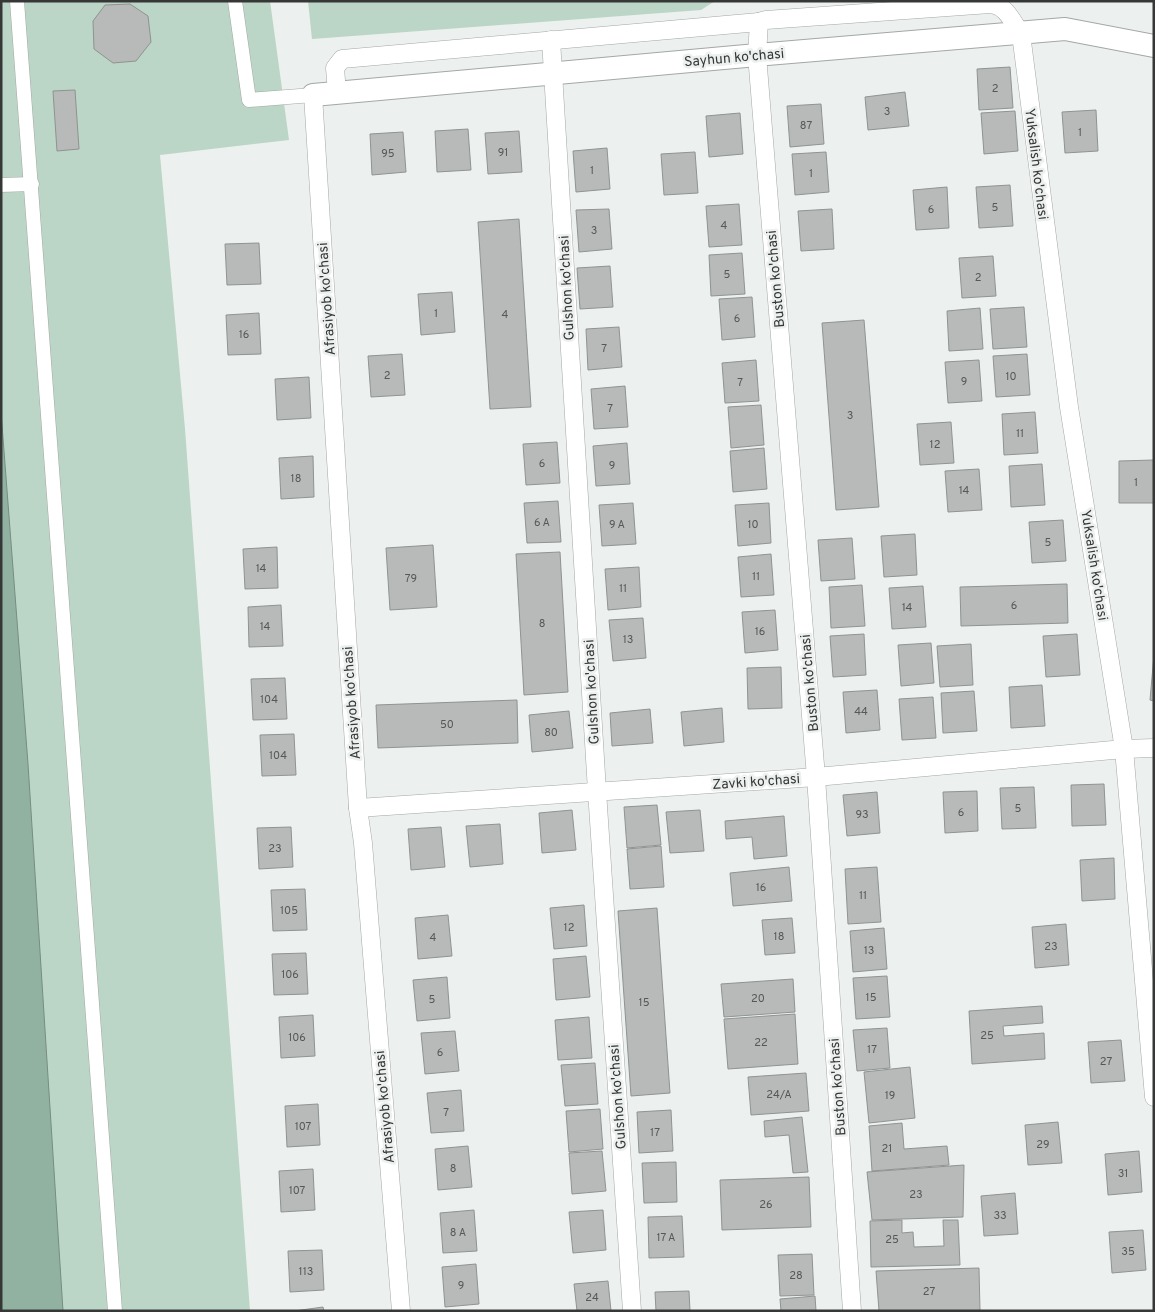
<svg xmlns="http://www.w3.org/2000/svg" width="1155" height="1312" viewBox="0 0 1155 1312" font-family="Overpass,sans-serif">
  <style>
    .green { fill: #bbd5c6 }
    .water { fill: #92b2a1; stroke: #768d81 }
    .building { fill: #b7bab8; stroke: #8f9391 }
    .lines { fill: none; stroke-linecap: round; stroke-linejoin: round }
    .pedestrian-casing { stroke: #a3a7a5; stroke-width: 15 }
    .minor-casing { stroke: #a3a7a5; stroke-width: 19 }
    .tertiary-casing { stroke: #a3a7a5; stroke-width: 24 }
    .pedestrian { stroke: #fff; stroke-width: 14 }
    .minor { stroke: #fff; stroke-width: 18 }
    .tertiary { stroke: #fff; stroke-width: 22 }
    .labels { text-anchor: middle; stroke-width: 5; stroke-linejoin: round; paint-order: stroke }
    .number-label { font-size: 11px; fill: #565857 }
    .street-label { font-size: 14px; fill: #363837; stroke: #ecf0ee }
  </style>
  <rect width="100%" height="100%" fill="#ecf0ee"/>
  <!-- green -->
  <g class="green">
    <polygon points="1,1 270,1 289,140 160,155 185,429 250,1311 1,1311"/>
    <polygon points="308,1 715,1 701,10 312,39"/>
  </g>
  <!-- water -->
  <polygon class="water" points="1,412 28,764 63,1311 1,1311"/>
  <!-- building -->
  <g class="building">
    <polygon points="130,4 148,16 151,42 136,61 113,63 94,49 93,21 105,5"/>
    <polygon points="1010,67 1013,108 979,110 977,69"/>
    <polygon points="75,90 79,149 57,151 53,91"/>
    <polygon points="905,92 909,126 868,130 865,97"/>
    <polygon points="821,104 824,144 790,147 787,106"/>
    <polygon points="1096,110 1098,151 1065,153 1062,112"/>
    <polygon points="1015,111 1018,151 984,154 981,113"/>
    <polygon points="740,113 743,154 709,157 706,116"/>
    <polygon points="468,129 471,170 437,172 435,131"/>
    <polygon points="519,131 522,172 488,174 485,133"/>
    <polygon points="403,132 406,172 372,175 370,134"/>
    <polygon points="607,148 610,189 576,192 573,151"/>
    <polygon points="695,152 698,193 664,195 661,154"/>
    <polygon points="826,152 829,192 795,195 792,154"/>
    <polygon points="1010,185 1013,226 979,228 976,187"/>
    <polygon points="947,187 949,228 916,230 913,190"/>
    <polygon points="739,204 742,245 709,247 706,206"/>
    <polygon points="609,209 612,249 579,252 576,210"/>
    <polygon points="832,209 834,249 801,251 798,211"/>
    <polygon points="519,219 531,407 490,409 478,222"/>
    <polygon points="259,243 261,284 227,285 225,244"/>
    <polygon points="742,253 745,294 711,296 709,255"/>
    <polygon points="993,256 996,296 962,298 959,258"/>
    <polygon points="610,266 613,307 580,309 577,268"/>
    <polygon points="452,292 455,332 421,335 418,294"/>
    <polygon points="752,297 755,337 722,340 719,299"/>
    <polygon points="1024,307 1027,347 993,349 990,309"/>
    <polygon points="980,308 983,349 949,351 947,311"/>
    <polygon points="259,313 261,354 228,355 226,315"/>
    <polygon points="864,320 879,507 836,510 822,323"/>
    <polygon points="619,327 622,367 588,370 586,329"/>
    <polygon points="402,354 405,395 371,397 368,356"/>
    <polygon points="1027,354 1030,395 996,397 993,356"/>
    <polygon points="756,360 759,401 725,403 722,363"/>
    <polygon points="979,360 982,401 948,403 945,362"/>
    <polygon points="309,377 311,418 277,420 275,379"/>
    <polygon points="625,386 628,427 594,429 591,389"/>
    <polygon points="761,405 764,445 731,448 728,407"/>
    <polygon points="1035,412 1038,453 1004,455 1002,414"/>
    <polygon points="951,422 954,463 920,465 917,424"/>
    <polygon points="557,442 560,483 526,485 523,444"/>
    <polygon points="627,443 630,484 596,486 593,446"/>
    <polygon points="764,448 767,489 733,492 730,451"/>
    <polygon points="313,456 314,497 281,499 279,458"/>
    <polygon points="1154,460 1154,503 1119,503 1119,461"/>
    <polygon points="1042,464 1045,505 1011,507 1009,466"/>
    <polygon points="979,469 982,510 948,512 945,471"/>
    <polygon points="558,501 561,542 527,543 524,503"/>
    <polygon points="633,503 636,544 602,546 599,505"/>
    <polygon points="769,503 771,543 738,546 735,505"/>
    <polygon points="1063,520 1066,561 1032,563 1029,522"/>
    <polygon points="915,534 917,575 884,577 881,536"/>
    <polygon points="852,538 855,579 821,581 818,540"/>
    <polygon points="433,545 437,607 390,610 386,548"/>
    <polygon points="277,547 278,588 245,589 243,549"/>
    <polygon points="560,552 568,692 524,695 516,554"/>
    <polygon points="771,554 774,595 741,597 738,557"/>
    <polygon points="639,567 641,607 608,610 605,569"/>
    <polygon points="1067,584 1068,623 961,626 960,587"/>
    <polygon points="862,585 865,626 831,628 829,587"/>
    <polygon points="923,586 926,627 892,629 889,588"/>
    <polygon points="281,605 283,646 249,647 248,607"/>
    <polygon points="775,610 778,650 745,653 742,612"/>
    <polygon points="643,618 646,658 613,661 609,620"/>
    <polygon points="864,634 866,675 833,677 830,636"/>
    <polygon points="1077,634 1080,675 1046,677 1043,636"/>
    <polygon points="931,643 934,683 901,686 898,645"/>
    <polygon points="971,644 973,685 940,687 937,646"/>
    <polygon points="1154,655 1154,701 1150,700"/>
    <polygon points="781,667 782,708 748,709 747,668"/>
    <polygon points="285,678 287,719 253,720 251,679"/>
    <polygon points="1042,685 1045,726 1011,728 1009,687"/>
    <polygon points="877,690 880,730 846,733 843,692"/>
    <polygon points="974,691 977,731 943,733 941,693"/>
    <polygon points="933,697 936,738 902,740 899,699"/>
    <polygon points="517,700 518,743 378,748 376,705"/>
    <polygon points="722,708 724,742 684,746 681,712"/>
    <polygon points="650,709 653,743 612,746 610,713"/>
    <polygon points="569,711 573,748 532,752 529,715"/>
    <polygon points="294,734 296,775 262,776 260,735"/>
    <polygon points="1104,784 1106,825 1072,826 1071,785"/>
    <polygon points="1034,787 1036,828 1002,829 1000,788"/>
    <polygon points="977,791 978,831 945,833 943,792"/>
    <polygon points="877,792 880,833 847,836 843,795"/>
    <polygon points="657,805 661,845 627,848 624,807"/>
    <polygon points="572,810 576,850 542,853 539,813"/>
    <polygon points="700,810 704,851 670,853 666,812"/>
    <polygon points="784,816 787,856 754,859 752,837 726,839 725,821"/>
    <polygon points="500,824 503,864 470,867 466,826"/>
    <polygon points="291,827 293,867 259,869 257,828"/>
    <polygon points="441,827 445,867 411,870 408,829"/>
    <polygon points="661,846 664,887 630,889 627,849"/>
    <polygon points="1114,858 1115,899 1082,901 1080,860"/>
    <polygon points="789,867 792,901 733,906 730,873"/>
    <polygon points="877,867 881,922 848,924 845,869"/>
    <polygon points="305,889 307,930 273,931 271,890"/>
    <polygon points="584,905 587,946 554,949 550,908"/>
    <polygon points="657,908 670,1093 631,1096 618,911"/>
    <polygon points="448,915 452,956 418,959 415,918"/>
    <polygon points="792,918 795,953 765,955 762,920"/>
    <polygon points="1066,924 1069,965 1035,968 1032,927"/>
    <polygon points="884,928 887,969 853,972 850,931"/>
    <polygon points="306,953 308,994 274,995 272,954"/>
    <polygon points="586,956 590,997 556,1000 553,959"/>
    <polygon points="887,976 890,1017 856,1019 853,978"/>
    <polygon points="447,977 450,1018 417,1021 413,980"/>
    <polygon points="793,979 795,1012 724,1017 721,984"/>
    <polygon points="1042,1006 1043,1023 1003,1026 1004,1036 1044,1033 1045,1059 972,1064 969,1011"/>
    <polygon points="795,1014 798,1064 728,1069 724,1019"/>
    <polygon points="313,1015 315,1056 281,1058 279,1017"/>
    <polygon points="589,1017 592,1058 558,1060 555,1020"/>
    <polygon points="887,1028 890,1068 857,1071 853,1030"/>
    <polygon points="455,1031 459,1071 425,1074 421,1033"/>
    <polygon points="1121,1040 1125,1081 1091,1083 1088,1042"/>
    <polygon points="595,1063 598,1104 565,1106 561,1065"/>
    <polygon points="910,1067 915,1118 869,1123 864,1072"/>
    <polygon points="806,1073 809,1111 751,1115 748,1077"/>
    <polygon points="461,1090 464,1131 431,1133 427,1093"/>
    <polygon points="318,1104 320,1145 287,1147 285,1106"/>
    <polygon points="600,1109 603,1149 569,1152 566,1111"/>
    <polygon points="671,1110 673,1151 639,1153 637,1112"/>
    <polygon points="802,1117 808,1172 793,1173 789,1135 765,1137 764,1121"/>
    <polygon points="1058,1122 1062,1163 1028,1165 1025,1125"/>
    <polygon points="902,1123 904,1149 947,1146 949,1165 872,1171 869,1126"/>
    <polygon points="468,1146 472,1187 438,1190 435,1149"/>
    <polygon points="602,1151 606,1191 572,1194 569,1153"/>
    <polygon points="1139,1151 1142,1192 1108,1195 1105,1154"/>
    <polygon points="676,1162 677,1202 644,1203 642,1163"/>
    <polygon points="964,1165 963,1217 872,1220 867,1172"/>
    <polygon points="313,1169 315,1210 281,1212 279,1171"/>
    <polygon points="809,1177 811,1227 722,1230 720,1180"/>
    <polygon points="1015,1193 1018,1234 984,1236 981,1196"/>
    <polygon points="474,1210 477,1251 443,1253 440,1213"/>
    <polygon points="603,1210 606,1250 573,1253 569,1212"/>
    <polygon points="682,1216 684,1257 649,1258 648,1217"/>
    <polygon points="902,1220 902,1233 913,1232 914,1247 944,1246 943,1220 958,1220 960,1265 871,1267 870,1221"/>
    <polygon points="1143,1230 1146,1270 1112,1273 1109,1232"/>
    <polygon points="322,1250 324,1290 290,1292 288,1251"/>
    <polygon points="812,1254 814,1295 780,1296 778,1255"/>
    <polygon points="476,1264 479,1304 445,1307 442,1267"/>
    <polygon points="979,1268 980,1311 879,1311 876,1271"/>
    <polygon points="608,1281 611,1311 577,1311 574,1284"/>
    <polygon points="689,1291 690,1311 656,1311 655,1292"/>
    <polygon points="815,1296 816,1311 781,1311 780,1299"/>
    <polygon points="323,1307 324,1311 294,1311"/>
  </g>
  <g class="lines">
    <!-- pedestrian casing -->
    <g class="pedestrian-casing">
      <g id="pedestrian">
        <polyline points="17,1 115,1311"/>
        <polyline points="235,1 249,100 313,95"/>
        <polyline points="1,185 32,184"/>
      </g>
    </g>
    <!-- minor casing -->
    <g class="minor-casing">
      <g id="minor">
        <polyline points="551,40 597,791 632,1311"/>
        <polyline points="337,93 335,68 342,59 759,22"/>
        <polyline points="313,95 358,808 363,843 401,1311"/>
        <polyline points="358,808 816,777 1124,749 1154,748"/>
        <path d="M 852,1311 L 816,777 L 757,55 L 759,22 L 766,20 L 990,4 C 1006,5 1012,21 1021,34 L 1069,407 L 1124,749 L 1154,1097"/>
      </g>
    </g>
    <!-- tertiary casing -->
    <g class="tertiary-casing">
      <polyline id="tertiary" points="313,95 757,55 1065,29 1154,46"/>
    </g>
    <!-- pedestrian -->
    <use href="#pedestrian" class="pedestrian"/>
    <!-- minor -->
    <use href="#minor" class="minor"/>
    <!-- tertiary -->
    <use href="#tertiary" class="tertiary"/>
  </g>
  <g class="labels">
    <!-- number labels -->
    <g class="number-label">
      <text x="995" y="92">2</text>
      <text x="887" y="115">3</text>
      <text x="806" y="129">87</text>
      <text x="1080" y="136">1</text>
      <text x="503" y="156">91</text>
      <text x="388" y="157">95</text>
      <text x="592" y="174">1</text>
      <text x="811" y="177">1</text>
      <text x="995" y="211">5</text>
      <text x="931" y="213">6</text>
      <text x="724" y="229">4</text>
      <text x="594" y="234">3</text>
      <text x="727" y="278">5</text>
      <text x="978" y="281">2</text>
      <text x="436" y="317">1</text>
      <text x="505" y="318">4</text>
      <text x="737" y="322">6</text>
      <text x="244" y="338">16</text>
      <text x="604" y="352">7</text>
      <text x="387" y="379">2</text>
      <text x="1011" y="380">10</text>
      <text x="964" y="385">9</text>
      <text x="740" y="386">7</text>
      <text x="610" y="412">7</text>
      <text x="850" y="419">3</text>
      <text x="1020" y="437">11</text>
      <text x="935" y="448">12</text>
      <text x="542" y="467">6</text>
      <text x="612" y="469">9</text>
      <text x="296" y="482">18</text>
      <text x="1136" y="486">1</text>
      <text x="964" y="494">14</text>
      <text x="542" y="526">6 А</text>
      <text x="617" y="528">9 А</text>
      <text x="753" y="528">10</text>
      <text x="1048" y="546">5</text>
      <text x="261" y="572">14</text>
      <text x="756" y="580">11</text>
      <text x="411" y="582">79</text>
      <text x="623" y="592">11</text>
      <text x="1014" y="609">6</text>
      <text x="907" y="611">14</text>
      <text x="542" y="627">8</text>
      <text x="265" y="630">14</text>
      <text x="760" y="635">16</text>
      <text x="628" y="643">13</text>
      <text x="269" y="703">104</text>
      <text x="861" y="715">44</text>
      <text x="447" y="728">50</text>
      <text x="551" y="736">80</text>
      <text x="278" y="759">104</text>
      <text x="1018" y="812">5</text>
      <text x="961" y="816">6</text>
      <text x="862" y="818">93</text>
      <text x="275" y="852">23</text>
      <text x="761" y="891">16</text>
      <text x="863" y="899">11</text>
      <text x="289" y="914">105</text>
      <text x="569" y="931">12</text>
      <text x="779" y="940">18</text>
      <text x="433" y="941">4</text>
      <text x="1051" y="950">23</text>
      <text x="869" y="954">13</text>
      <text x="290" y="978">106</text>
      <text x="871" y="1001">15</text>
      <text x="758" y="1002">20</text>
      <text x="432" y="1003">5</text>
      <text x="644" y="1006">15</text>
      <text x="987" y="1039">25</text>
      <text x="297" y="1041">106</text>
      <text x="761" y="1046">22</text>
      <text x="872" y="1053">17</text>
      <text x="440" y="1056">6</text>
      <text x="1106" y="1065">27</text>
      <text x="779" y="1098">24/A</text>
      <text x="890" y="1099">19</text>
      <text x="446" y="1116">7</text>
      <text x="303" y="1130">107</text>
      <text x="655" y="1136">17</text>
      <text x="1043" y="1148">29</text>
      <text x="887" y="1152">21</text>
      <text x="453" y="1172">8</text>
      <text x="1123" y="1177">31</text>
      <text x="297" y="1194">107</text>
      <text x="916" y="1198">23</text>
      <text x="766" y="1208">26</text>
      <text x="1000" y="1219">33</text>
      <text x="458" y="1236">8 А</text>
      <text x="666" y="1241">17 А</text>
      <text x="892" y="1243">25</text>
      <text x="1128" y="1255">35</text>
      <text x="306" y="1275">113</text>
      <text x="796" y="1279">28</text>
      <text x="461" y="1289">9</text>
      <text x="929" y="1295">27</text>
      <text x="592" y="1301">24</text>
    </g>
    <!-- street labels -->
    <g class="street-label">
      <text transform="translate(734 57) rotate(-5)" y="5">Sayhun ko'chasi</text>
      <text transform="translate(1037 164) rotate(83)" y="5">Yuksalish ko'chasi</text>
      <text transform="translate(775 279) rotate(-95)" y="5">Buston ko'chasi</text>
      <text transform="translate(566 288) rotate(-93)" y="5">Gulshon ko'chasi</text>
      <text transform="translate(326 299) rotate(-94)" y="5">Afrasiyob ko'chasi</text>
      <text transform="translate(1095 565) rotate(81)" y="5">Yuksalish ko'chasi</text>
      <text transform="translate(809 683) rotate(-95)" y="5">Buston ko'chasi</text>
      <text transform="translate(591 692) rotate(-93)" y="5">Gulshon ko'chasi</text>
      <text transform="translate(351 703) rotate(-94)" y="5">Afrasiyob ko'chasi</text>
      <text transform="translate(756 781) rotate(-4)" y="5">Zavki ko'chasi</text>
      <text transform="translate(837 1087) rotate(-94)" y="5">Buston ko'chasi</text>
      <text transform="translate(617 1097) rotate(-94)" y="5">Gulshon ko'chasi</text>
      <text transform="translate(384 1107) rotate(-95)" y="5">Afrasiyob ko'chasi</text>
    </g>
  </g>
  <!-- border -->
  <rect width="1155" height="1312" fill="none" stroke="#363837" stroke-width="5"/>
</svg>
